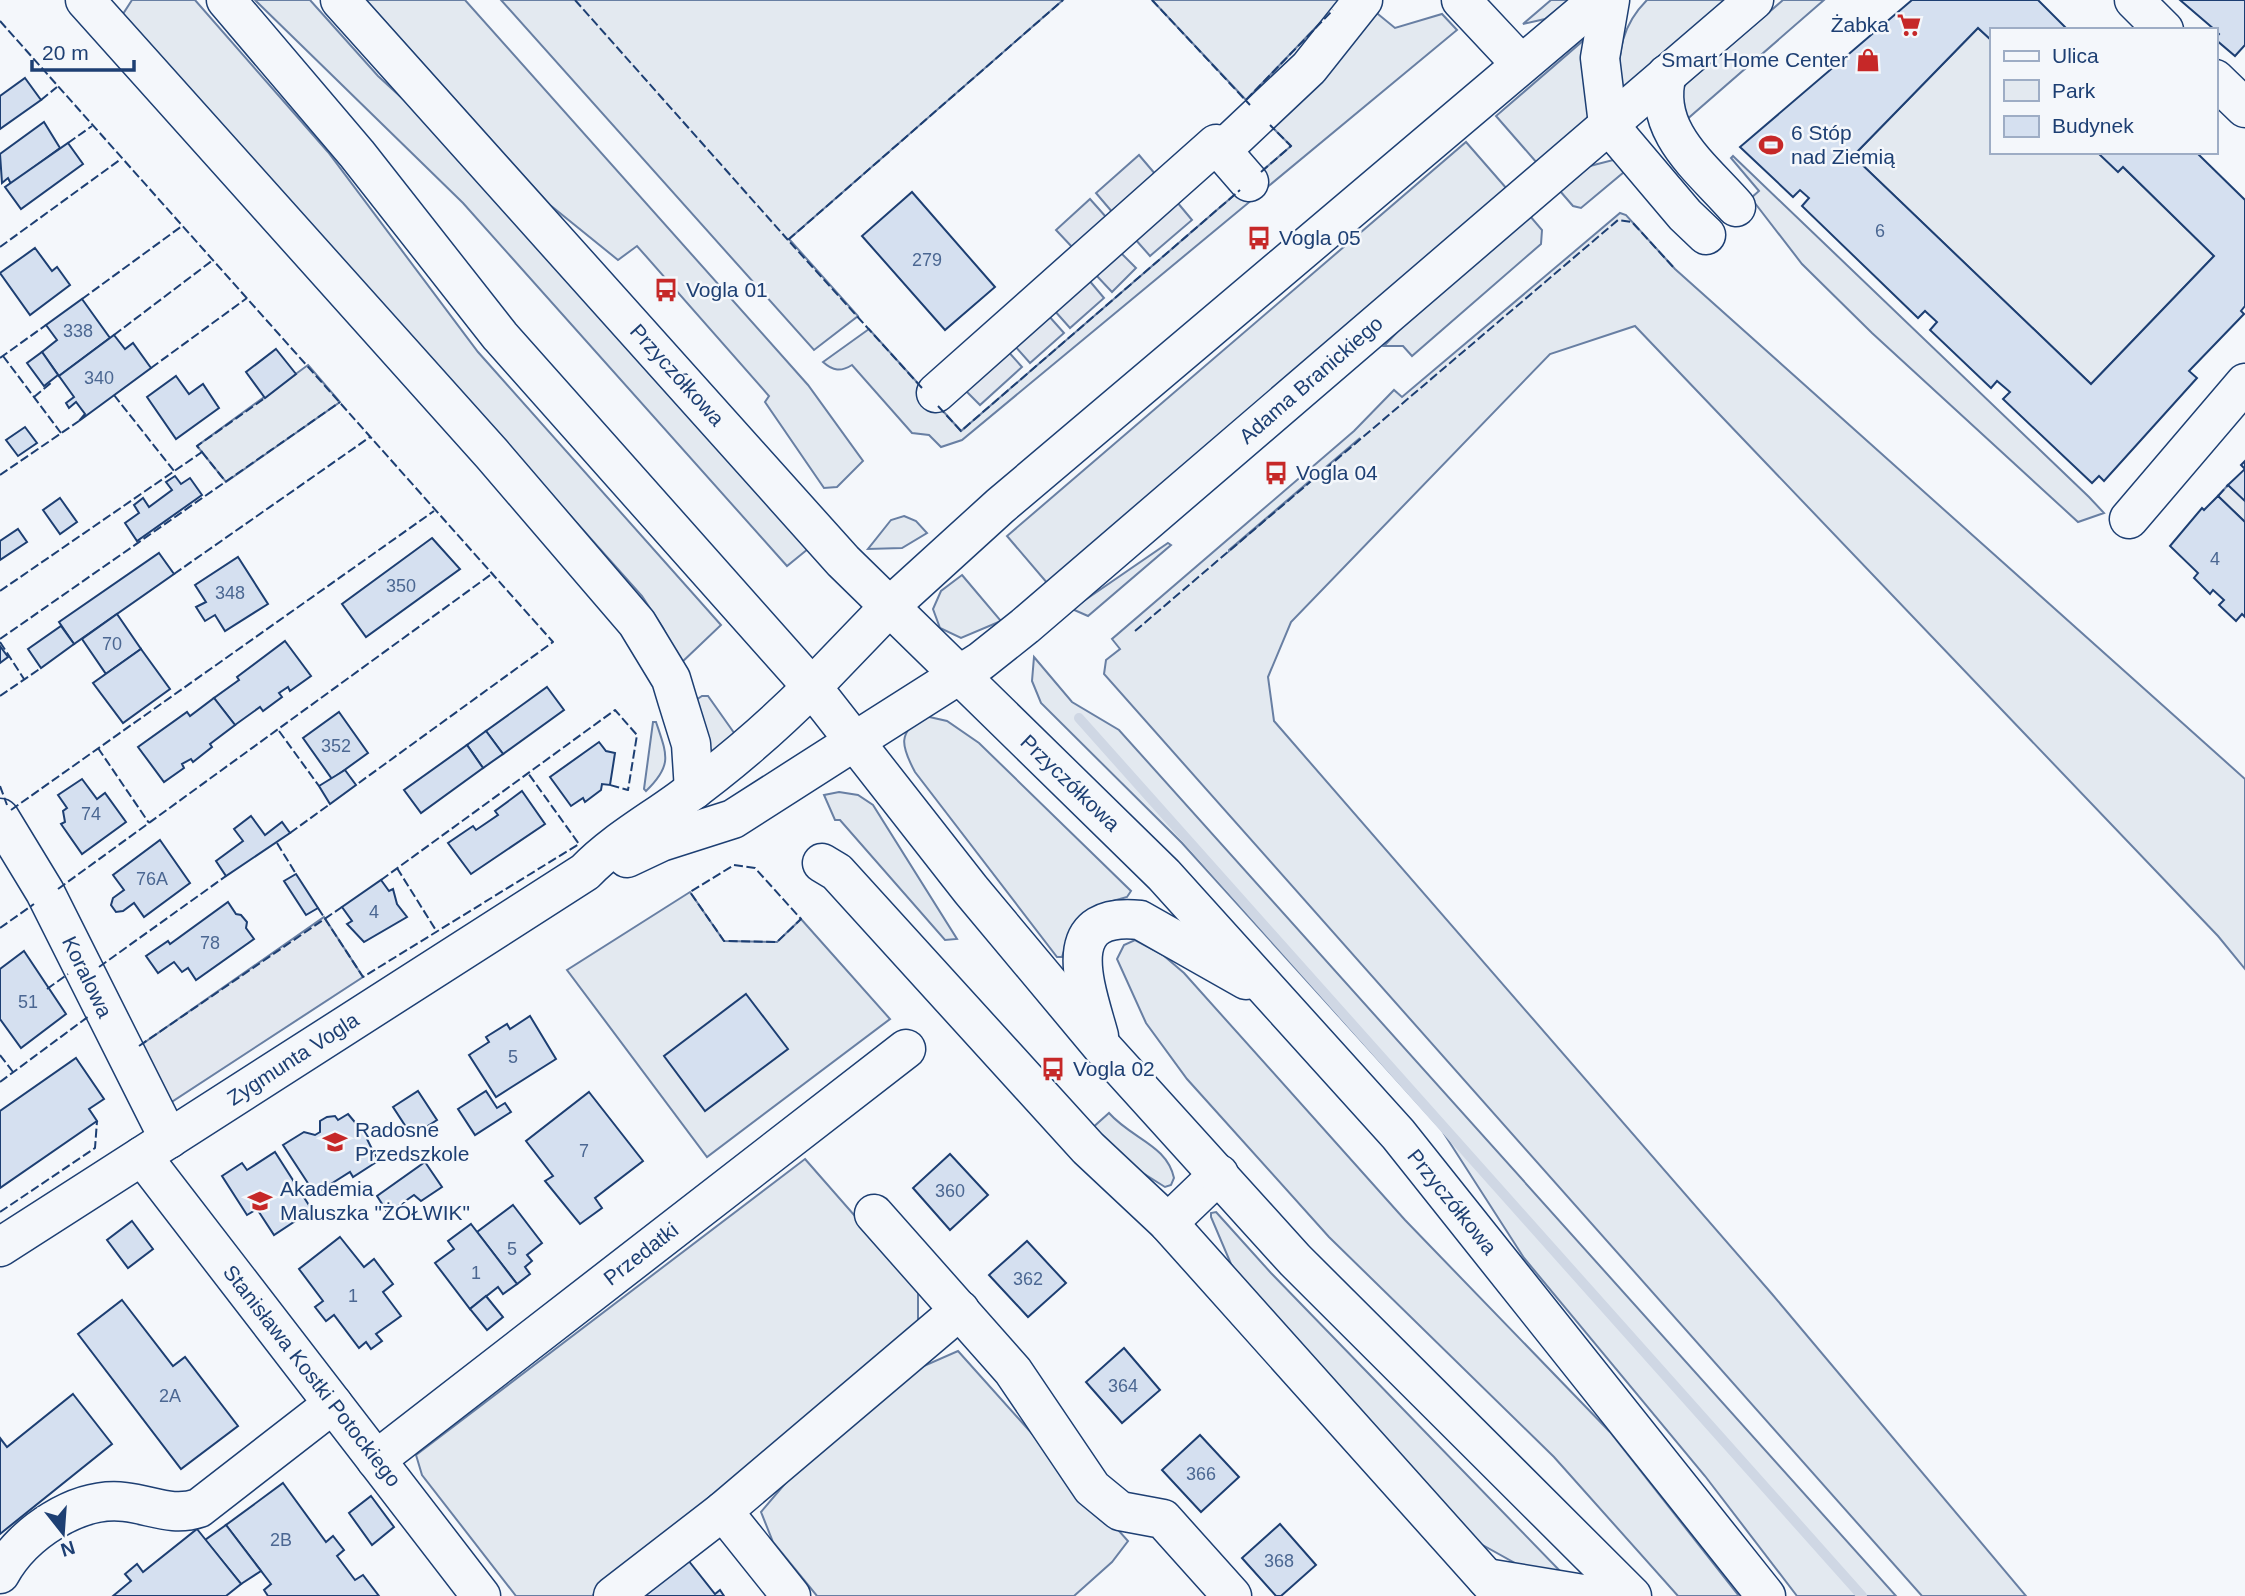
<svg xmlns="http://www.w3.org/2000/svg" width="2245" height="1596" viewBox="0 0 2245 1596" font-family="Arial,sans-serif">
  <style>
    .green { fill: #e3e9f0; stroke: #687fa3; stroke-width: 2; fill-rule: evenodd }
    .parking { fill: #e3e8f0; stroke: #687fa3; stroke-width: 2 }
    .lines { fill: none; stroke-linecap: round; stroke-linejoin: round }
    .stream { stroke: #cfd7e4; stroke-width: 10 }
    .building { fill: #d5e0f0; stroke: #1d3f73; stroke-width: 2 }
    .minor-casing { stroke: #1d3f73; stroke-width: 41 }
    .major-casing { stroke: #1d3f73; stroke-width: 41 }
    .minor { stroke: #f4f7fb; stroke-width: 38 }
    .major { stroke: #f4f7fb; stroke-width: 38 }
    .fence { stroke: #1d3f73; stroke-width: 2; stroke-dasharray: 9 3.5; stroke-linecap: butt }
    .labels { text-anchor: middle; stroke-width: 5; stroke-linejoin: round; paint-order: stroke }
    .number-label { font-size: 18px; fill: #4b6792 }
    .poi-label { font-size: 21px; fill: #1d3f73; stroke: #f4f7fb; text-anchor: start }
    .street-label { font-size: 21px; fill: #1d3f73; stroke: #f4f7fb }
  </style>
  <rect width="100%" height="100%" fill="#f4f7fb"/>
  <!-- green -->
  <g class="green">
    <polygon points="132,0 195,0 328,152 478,352 721,625 680,664 663,628 642,596 123,14"/>
    <polygon points="255,0 310,0 378,76 429,123 808,549 787,566 463,203"/>
    <polygon points="366,0 465,0 808,385 863,461 837,487 824,488 765,402 769,396 637,246 618,260 550,205"/>
    <polygon points="501,0 1063,0 789,239 858,316 814,350"/>
    <polygon points="1152,0 1342,0 1246,100"/>
    <polygon points="1551,0 1569,0 1545,19 1523,24"/>
    <path d="M 1647,0 L 1728,0 L 1624,89 L 1619,85 C 1618,51 1622,25 1647,0 Z"/>
    <polygon points="1783,0 1824,0 1685,121 1680,93 1686,84"/>
    <path d="M 1373,10 L 1395,28 L 1442,14 L 1457,30 L 962,440 L 941,447 L 929,435 L 912,433 L 852,365 C 841,372 833,371 823,362 L 869,329 L 961,431 L 1291,146 L 1271,126 Z"/>
    <polygon points="1978,28 1991,40 1991,152 2100,152 2123,167 2214,256 2091,384 1853,156"/>
    <polygon points="1584,40 1596,113 1537,163 1496,116"/>
    <polygon points="1466,142 1507,189 1048,584 1007,536"/>
    <polygon points="1733,156 2089,497 2104,513 2078,522 1872,333 1802,264 1751,198 1759,191 1731,158"/>
    <polygon points="1613,160 1630,167 1581,208 1573,206 1560,191 1590,166"/>
    <path d="M 1620,213 L 1626,215 L 1675,269 L 2245,779 L 2245,969 L 2218,936 L 1635,326 L 1550,354 L 1291,622 L 1268,677 L 1274,721 L 1772,1294 L 2026,1596 L 1922,1596 L 1104,674 L 1106,660 L 1120,649 L 1112,639 L 1354,431 L 1394,390 L 1402,397 ZM 1360,438 L 1229,551 L 1229,550 Z"/>
    <polygon points="1530,216 1542,230 1541,244 1412,356 1403,346 1384,346 1399,330"/>
    <polygon points="308,365 340,402 226,482 197,446"/>
    <polygon points="2228,485 2245,501 2245,522 2218,496"/>
    <polygon points="904,516 916,521 927,533 902,548 868,549 891,520"/>
    <polygon points="1168,543 1171,545 1088,616 1072,609"/>
    <polygon points="962,575 1001,621 961,638 940,628 933,609 941,591"/>
    <polygon points="1034,657 1072,702 1119,730 1896,1596 1797,1596 1705,1476 1524,1258 1441,1129 1182,843 1041,703 1032,681"/>
    <polygon points="702,696 708,696 737,737 710,760 693,702"/>
    <path d="M 925,716 L 947,721 L 979,743 L 1131,891 L 1127,897 L 1106,903 L 1065,948 L 1062,957 L 1057,957 L 915,772 C 901,746 897,732 925,716 Z"/>
    <path d="M 653,722 L 656,722 C 667,755 673,765 646,791 L 644,789 Z"/>
    <polygon points="839,792 858,795 873,805 957,939 945,940 840,820 835,820 824,795"/>
    <polygon points="690,892 724,941 777,942 801,919 890,1019 707,1157 567,970"/>
    <polygon points="1135,940 1163,955 1184,973 1405,1220 1610,1432 1739,1596 1678,1596 1554,1457 1329,1237 1187,1079 1146,1023 1117,959 1124,945"/>
    <path d="M 1109,1113 C 1132,1139 1167,1145 1174,1178 L 1171,1185 L 1165,1187 L 1127,1163 L 1090,1130 Z"/>
    <polygon points="805,1159 918,1288 918,1334 764,1464 592,1596 516,1596 422,1475 416,1455"/>
    <polygon points="1216,1212 1271,1273 1561,1572 1524,1568 1479,1543 1247,1287 1231,1264 1211,1217 1211,1213"/>
    <polygon points="958,1351 1128,1541 1112,1562 1074,1596 817,1596 773,1542 761,1512 789,1479 910,1372"/>
  </g>
  <!-- parking -->
  <g class="parking">
    <polygon points="1139,155 1156,175 1113,213 1096,193"/>
    <polygon points="1090,199 1106,217 1073,248 1056,230"/>
    <polygon points="1177,202 1192,220 1150,256 1135,239"/>
    <polygon points="1119,251 1136,268 1112,292 1095,274"/>
    <polygon points="1088,279 1104,298 1070,328 1054,310"/>
    <polygon points="1048,315 1064,333 1030,363 1014,345"/>
    <polygon points="1006,349 1022,367 980,405 964,389"/>
    <polygon points="324,917 363,977 170,1103 138,1047"/>
  </g>
  <g class="lines">
    <!-- stream -->
    <polyline class="stream" points="1079,718 1862,1596"/>
  </g>
  <!-- building -->
  <g class="building">
    <polygon points="1912,0 2038,0 2068,30 1991,30 1991,40 1978,28 1853,156 2091,384 2214,256 2123,167 2118,172 2099,154 2196,152 2245,200 2245,306 2241,311 2244,314 2189,371 2197,378 2104,481 2099,476 2092,483 2003,399 2010,392 1997,381 1991,388 1930,330 1937,322 1925,311 1918,318 1802,206 1809,198 1800,190 1793,197 1740,147"/>
    <polygon points="2180,0 2245,0 2245,45 2235,56 2215,39 2219,34 2215,30"/>
    <polygon points="25,78 41,100 0,129 0,96"/>
    <polygon points="44,122 60,148 11,184 8,178 2,183 0,154"/>
    <polygon points="68,143 83,164 21,209 5,187"/>
    <polygon points="912,192 995,287 945,330 862,236"/>
    <polygon points="35,248 52,271 57,267 70,285 30,315 0,273"/>
    <polygon points="82,299 110,338 59,376 42,352 57,340 46,325"/>
    <polygon points="114,335 125,349 133,343 151,368 79,421 85,414 76,402 69,408 66,403 74,397 59,376"/>
    <polygon points="276,349 296,374 265,398 246,372"/>
    <polygon points="42,352 58,375 44,386 27,363"/>
    <polygon points="176,376 189,394 203,384 219,408 176,439 147,397"/>
    <polygon points="25,427 37,443 18,456 6,440"/>
    <polygon points="2245,461 2245,501 2228,485 2245,469 2241,465"/>
    <polygon points="175,476 181,484 190,478 202,495 137,541 125,523 139,513 134,505 143,498 149,507 172,490 166,482"/>
    <polygon points="2218,496 2245,522 2245,617 2242,614 2236,621 2219,605 2224,600 2213,590 2210,594 2194,578 2198,573 2170,546 2202,508 2204,510"/>
    <polygon points="60,498 77,522 60,534 43,510"/>
    <polygon points="18,529 27,542 0,560 0,541"/>
    <polygon points="432,538 460,569 366,637 342,604"/>
    <polygon points="159,553 174,574 74,644 59,622"/>
    <polygon points="238,557 268,604 225,631 215,615 205,621 196,607 206,602 195,585"/>
    <polygon points="117,614 141,649 106,674 82,639"/>
    <polygon points="61,626 74,644 41,668 28,649"/>
    <polygon points="285,641 311,676 290,691 288,687 279,693 282,697 263,711 260,707 235,725 214,698 239,680 237,677"/>
    <polygon points="0,646 8,657 0,663"/>
    <polygon points="141,649 170,689 123,723 93,683"/>
    <polygon points="547,687 564,710 503,754 486,731"/>
    <polygon points="214,698 235,725 210,744 212,747 193,762 191,759 182,764 184,768 164,782 138,747 187,712 190,716"/>
    <polygon points="339,712 368,753 332,779 303,738"/>
    <polygon points="486,731 503,754 483,768 467,745"/>
    <polygon points="599,742 606,751 615,753 610,785 602,784 601,790 585,802 583,798 571,806 550,777"/>
    <polygon points="467,745 483,768 421,813 404,790"/>
    <polygon points="345,770 356,785 330,804 319,786"/>
    <polygon points="82,779 97,799 105,793 126,822 82,854 61,824 65,822 63,811 67,808 58,795"/>
    <polygon points="522,791 545,824 471,874 448,843 473,826 476,830 498,815 495,811"/>
    <polygon points="251,816 265,835 282,822 290,833 226,876 216,861 243,841 234,829"/>
    <polygon points="160,840 190,883 144,917 134,903 123,911 116,912 111,905 113,898 124,890 113,875"/>
    <polygon points="296,874 318,908 306,915 284,881"/>
    <polygon points="381,880 389,891 393,889 397,904 407,917 364,942 347,924 352,921 342,907"/>
    <polygon points="228,902 236,914 241,915 247,922 246,928 254,939 196,980 188,968 182,972 174,962 158,973 146,956 168,941 170,944"/>
    <polygon points="24,951 66,1014 21,1048 0,1019 0,969"/>
    <polygon points="746,994 788,1049 705,1111 664,1056"/>
    <polygon points="530,1016 556,1059 496,1097 469,1055 489,1042 486,1037 507,1024 510,1029"/>
    <polygon points="76,1058 104,1099 89,1109 97,1121 0,1188 0,1111"/>
    <polygon points="418,1091 437,1120 412,1136 393,1107"/>
    <polygon points="486,1091 497,1108 505,1103 511,1112 475,1135 458,1109"/>
    <polygon points="589,1092 643,1161 595,1198 602,1208 580,1224 545,1181 553,1176 526,1141"/>
    <polygon points="348,1114 364,1133 378,1161 353,1177 350,1172 315,1194 283,1145 304,1132 315,1135 320,1132 320,1121 327,1117 335,1116 338,1120"/>
    <polygon points="275,1152 312,1210 274,1235 257,1209 247,1215 222,1176 242,1163 247,1170"/>
    <polygon points="950,1154 988,1195 950,1230 913,1188"/>
    <polygon points="425,1162 442,1187 421,1201 414,1195 388,1213 377,1196"/>
    <polygon points="513,1205 542,1243 527,1255 532,1261 525,1267 530,1274 517,1284 477,1232"/>
    <polygon points="132,1221 153,1249 128,1268 107,1240"/>
    <polygon points="471,1224 517,1284 503,1294 498,1287 470,1309 435,1263 454,1249 448,1241"/>
    <polygon points="340,1237 364,1267 374,1259 393,1284 383,1292 401,1316 376,1334 382,1341 371,1349 366,1342 359,1348 334,1315 326,1321 315,1307 323,1301 299,1269"/>
    <polygon points="1027,1241 1066,1283 1028,1317 989,1275"/>
    <polygon points="486,1296 503,1317 487,1330 470,1309"/>
    <polygon points="122,1300 173,1366 185,1357 238,1426 181,1469 78,1334"/>
    <polygon points="1124,1348 1160,1390 1122,1423 1086,1382"/>
    <polygon points="73,1394 112,1444 0,1534 0,1438 7,1447"/>
    <polygon points="1200,1435 1239,1477 1201,1512 1162,1470"/>
    <polygon points="283,1483 326,1542 333,1536 344,1550 337,1556 355,1580 363,1575 379,1596 268,1596 264,1590 271,1584 226,1525"/>
    <polygon points="371,1496 394,1527 372,1545 349,1513"/>
    <polygon points="1280,1524 1316,1565 1281,1596 1276,1596 1242,1558"/>
    <polygon points="226,1525 261,1571 241,1584 205,1540"/>
    <polygon points="197,1529 241,1584 226,1596 113,1596 131,1581 125,1574 137,1564 143,1572"/>
    <polygon points="688,1560 715,1594 720,1590 724,1596 641,1596"/>
  </g>
  <g class="lines">
    <!-- minor casing -->
    <g class="minor-casing">
      <g id="minor">
        <polyline points="85,0 492,454 637,623 671,679 677,699 691,744 694,790"/>
        <polyline points="1461,0 1520,63"/>
        <polyline points="1610,0 1600,58 1608,124 1685,215 1706,235"/>
        <polyline points="2134,0 2164,30"/>
        <path d="M 1667,74 C 1651,131 1702,168 1736,207"/>
        <polyline points="2215,79 2245,108"/>
        <polyline points="1222,150 1309,68 1363,0"/>
        <polyline points="936,393 1216,144 1249,182"/>
        <polyline points="2129,519 2245,383"/>
        <polyline points="0,818 45,892 169,1139"/>
        <polyline points="627,858 661,842 733,819 855,741"/>
        <polyline points="822,863 837,872 1088,1148 1168,1223 1502,1596"/>
        <polyline points="142,1156 481,1596"/>
        <polyline points="874,1214 1013,1371 1092,1488 1120,1511 1163,1519 1232,1596"/>
        <polyline points="1168,1223 1219,1174"/>
        <path d="M 0,1247 L 585,872 C 613,843 647,824 680,800 C 727,766 770,729 812,687"/>
        <polyline points="376,1460 906,1049"/>
        <polyline points="723,1511 960,1310"/>
        <path d="M 0,1574 C 22,1534 77,1496 125,1502 C 152,1505 172,1517 199,1508 L 333,1404"/>
        <polyline points="1486,1578 1595,1596"/>
        <polyline points="613,1596 723,1511 791,1596"/>
      </g>
    </g>
    <!-- major casing -->
    <g class="major-casing">
      <g id="major">
        <polyline points="226,0 357,154 500,336 812,687 971,890 1103,1048 1295,1260 1632,1596"/>
        <polyline points="340,0 843,561 1164,875 1398,1134 1766,1596"/>
        <polyline points="812,687 889,607 1000,506 1598,0"/>
        <polyline points="855,741 981,661 1025,626 1754,0"/>
        <path d="M 1099,1036 C 1086,988 1055,911 1140,920 L 1246,980"/>
      </g>
    </g>
    <!-- minor -->
    <use href="#minor" class="minor"/>
    <!-- major -->
    <use href="#major" class="major"/>
    <!-- fence -->
    <g class="fence">
      <polyline points="575,0 788,240"/>
      <polyline points="1152,0 1250,105"/>
      <polyline points="0,21 553,642 356,785"/>
      <polyline points="41,100 57,87"/>
      <polyline points="1246,100 1333,10"/>
      <polyline points="68,143 92,126"/>
      <polyline points="1261,172 1291,146 1270,125"/>
      <polyline points="0,247 121,159"/>
      <polyline points="82,299 182,226"/>
      <polyline points="114,335 213,260"/>
      <polyline points="3,356 61,433"/>
      <polyline points="0,358 46,325"/>
      <polyline points="151,368 247,298"/>
      <polyline points="922,388 788,240 1063,0"/>
      <polyline points="114,395 174,471"/>
      <polyline points="34,397 51,383"/>
      <polyline points="938,406 961,431 1240,190"/>
      <polyline points="202,452 226,482"/>
      <polyline points="0,475 79,421"/>
      <polyline points="2218,496 2228,485"/>
      <polyline points="174,574 370,437"/>
      <polyline points="0,591 202,452 197,446 265,398"/>
      <polyline points="1135,631 1618,220 1632,222 1675,269"/>
      <polyline points="0,639 340,402"/>
      <polyline points="0,642 24,679"/>
      <polyline points="0,696 41,668"/>
      <polyline points="279,731 319,786"/>
      <polyline points="98,748 149,823"/>
      <polyline points="0,786 7,805"/>
      <polyline points="11,810 434,511"/>
      <polyline points="290,833 330,804"/>
      <polyline points="277,843 296,874"/>
      <polygon points="734,865 755,868 801,919 777,942 724,941 690,892"/>
      <polyline points="397,868 437,932"/>
      <polyline points="381,880 615,710 637,735 628,790 610,785"/>
      <polyline points="58,889 493,573"/>
      <polyline points="318,908 363,977 579,844 528,773"/>
      <polyline points="0,928 34,904"/>
      <polyline points="99,967 226,876"/>
      <polyline points="47,989 68,974"/>
      <polyline points="139,1046 342,907"/>
      <polyline points="0,1055 13,1072"/>
      <polyline points="0,1082 89,1016"/>
      <polyline points="0,1212 95,1148 97,1121"/>
    </g>
  </g>
  <!-- icons -->
  <defs>
    <g id="supermarket-bare" transform="scale(1.89)"><path d="M-6-5.5h2.5l.6 2H6L4.5 2H-2.5L-4.4-4H-6ZM-1.5 3.2a1.3 1.3 0 1 0 .1 0ZM3 3.2a1.3 1.3 0 1 0 .1 0Z" fill="#c62828" stroke="#f4f7fb" stroke-width="2.5" paint-order="stroke"/></g>
    <g id="shop-bare" transform="scale(1.89)"><path d="M-5-2.5h2.3a2.7 3.5 0 0 1 5.4 0H5L5.5 6h-11ZM-1.5-2.5h3a1.5 2.3 0 0 0-3 0Z" fill="#c62828" stroke="#f4f7fb" stroke-width="2.5" paint-order="stroke"/></g>
    <g id="stadium-bare" transform="scale(1.89)"><path d="M0-5a6.5 5 0 1 0 0 10a6.5 5 0 1 0 0-10ZM-3.5-1.8h7v3.6h-7Z" fill="#c62828" stroke="#f4f7fb" stroke-width="2.5" paint-order="stroke"/></g>
    <g id="bus-bare" transform="scale(1.89)"><path d="M-5-6H5V4H4V6H2V4H-2V6H-4V4H-5ZM-3.5-4V0h7V-4ZM-3.5 1.2v1.5H-2V1.2ZM2 1.2v1.5H3.5V1.2Z" fill="#c62828" stroke="#f4f7fb" stroke-width="2.5" paint-order="stroke"/></g>
    <g id="school-bare" transform="scale(1.89)"><path d="M0-5L7-2L0 1L-7-2ZM-4 1L0 2.5L4 1V4Q0 6-4 4Z" fill="#c62828" stroke="#f4f7fb" stroke-width="2.5" paint-order="stroke"/></g>
  </defs>
  <g fill-rule="evenodd">
    <use href="#supermarket-bare" x="1909" y="25"/>
    <use href="#shop-bare" x="1868" y="60"/>
    <use href="#stadium-bare" x="1771" y="145"/>
    <use href="#bus-bare" x="1259" y="238"/>
    <use href="#bus-bare" x="666" y="290"/>
    <use href="#bus-bare" x="1276" y="473"/>
    <use href="#bus-bare" x="1053" y="1069"/>
    <use href="#school-bare" x="335" y="1142"/>
    <use href="#school-bare" x="260" y="1201"/>
  </g>
  <g class="labels">
    <!-- number labels -->
    <g class="number-label">
      <text x="1880" y="237">6</text>
      <text x="927" y="266">279</text>
      <text x="78" y="337">338</text>
      <text x="99" y="384">340</text>
      <text x="2215" y="565">4</text>
      <text x="401" y="592">350</text>
      <text x="230" y="599">348</text>
      <text x="112" y="650">70</text>
      <text x="336" y="752">352</text>
      <text x="91" y="820">74</text>
      <text x="152" y="885">76A</text>
      <text x="374" y="918">4</text>
      <text x="210" y="949">78</text>
      <text x="28" y="1008">51</text>
      <text x="513" y="1063">5</text>
      <text x="584" y="1157">7</text>
      <text x="950" y="1197">360</text>
      <text x="512" y="1255">5</text>
      <text x="476" y="1279">1</text>
      <text x="1028" y="1285">362</text>
      <text x="353" y="1302">1</text>
      <text x="1123" y="1392">364</text>
      <text x="170" y="1402">2A</text>
      <text x="1201" y="1480">366</text>
      <text x="281" y="1546">2B</text>
      <text x="1279" y="1567">368</text>
    </g>
    <!-- poi labels -->
    <g class="poi-label">
      <text x="1889" y="32" text-anchor="end">Żabka</text>
      <text x="1848" y="67" text-anchor="end">Smart Home Center</text>
      <text x="1791" y="140">6 Stóp<tspan x="1791" dy="24">nad Ziemią</tspan></text>
      <text x="1279" y="245">Vogla 05</text>
      <text x="686" y="297">Vogla 01</text>
      <text x="1296" y="480">Vogla 04</text>
      <text x="1073" y="1076">Vogla 02</text>
      <text x="355" y="1137">Radosne<tspan x="355" dy="24">Przedszkole</tspan></text>
      <text x="280" y="1196">Akademia<tspan x="280" dy="24">Maluszka "ŻÓŁWIK"</tspan></text>
    </g>
    <!-- street labels -->
    <g class="street-label">
      <text transform="translate(677 375) rotate(48)" y="7">Przyczółkowa</text>
      <text transform="translate(1311 380) rotate(-41)" y="7">Adama Branickiego</text>
      <text transform="translate(1070 783) rotate(44)" y="7">Przyczółkowa</text>
      <text transform="translate(87 977) rotate(64)" y="7">Koralowa</text>
      <text transform="translate(293 1059) rotate(-33)" y="7">Zygmunta Vogla</text>
      <text transform="translate(1452 1202) rotate(51)" y="7">Przyczółkowa</text>
      <text transform="translate(641 1254) rotate(-38)" y="7">Przedatki</text>
      <text transform="translate(312 1376) rotate(52)" y="7">Stanisława Kostki Potockiego</text>
    </g>
  </g>
  <!-- legend -->
  <rect x="1990" y="28" width="228" height="126" fill="#f4f7fb" stroke="#9eadc5" stroke-width="2"/>
  <rect x="2004" y="51" width="35" height="10" fill="#f4f7fb" stroke="#9eadc5" stroke-width="2"/>
  <text x="2052" y="63" font-size="21" fill="#1d3f73">Ulica</text>
  <rect x="2004" y="80" width="35" height="21" fill="#e3e9f0" stroke="#9eadc5" stroke-width="2"/>
  <text x="2052" y="98" font-size="21" fill="#1d3f73">Park</text>
  <rect x="2004" y="116" width="35" height="21" fill="#d5e0f0" stroke="#9eadc5" stroke-width="2"/>
  <text x="2052" y="133" font-size="21" fill="#1d3f73">Budynek</text>
  <!-- north arrow -->
  <g transform="translate(63 1533) rotate(163)" stroke="#f4f7fb" stroke-width="5" paint-order="stroke">
  <path d="M0-5L12 26L0 18L-12 26Z" fill="#1d3f73"/>
  <text y="-10" font-size="19" font-weight="bold" text-anchor="middle" fill="#1d3f73">N</text>
  </g>
  <!-- scale -->
  <path d="M32 60v10h102v-10" fill="none" stroke="#1d3f73" stroke-width="3.5"/>
  <text x="42" y="60" font-size="21" fill="#1d3f73" stroke="#f4f7fb" stroke-width="5" paint-order="stroke">20 m</text>
</svg>
